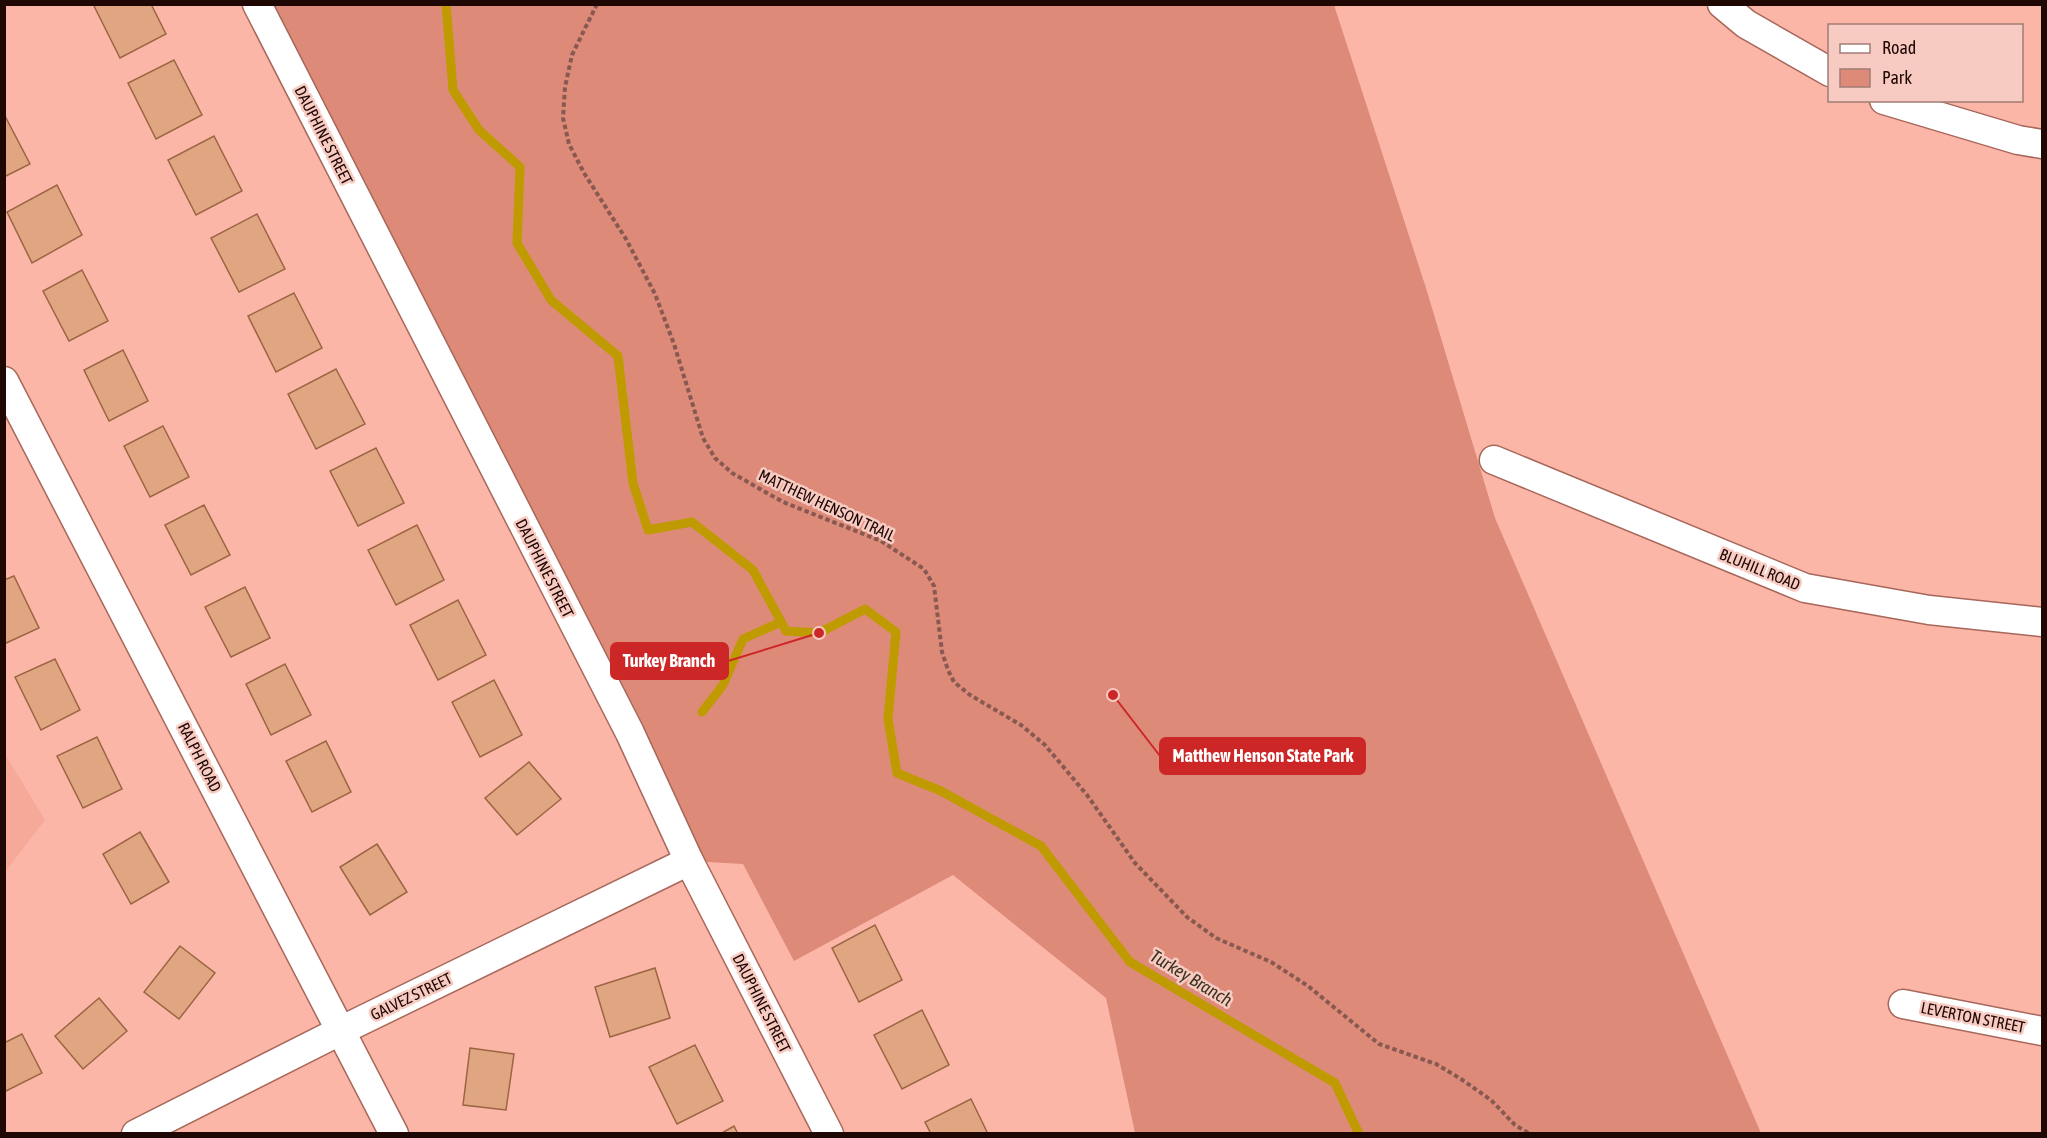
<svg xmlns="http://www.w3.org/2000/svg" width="2047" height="1138" viewBox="0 0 2047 1138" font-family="'Asap Condensed',sans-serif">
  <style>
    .built { fill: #f6a999 }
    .green { fill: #dd8a79 }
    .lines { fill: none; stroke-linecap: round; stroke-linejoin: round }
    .stream { stroke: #bf9b01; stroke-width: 9 }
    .building { fill: #e0a581; stroke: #9b6543; stroke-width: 1.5 }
    .minor-casing { stroke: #a7675a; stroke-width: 31 }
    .path { stroke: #875951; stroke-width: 4; stroke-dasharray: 4.5 3; stroke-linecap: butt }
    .minor { stroke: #fff; stroke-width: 28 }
    .labels { text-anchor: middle; stroke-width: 5; stroke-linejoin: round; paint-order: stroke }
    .street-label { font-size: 16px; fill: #1f0704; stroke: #f7cbc2 }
    .water-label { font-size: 18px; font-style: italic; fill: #3a341f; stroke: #f7cbc2 }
    .leader { fill: none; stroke: #cd2626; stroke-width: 2 }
    .callout-dot { fill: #cd2626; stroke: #f7cbc2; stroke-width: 2 }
    .callout { fill: #cd2626; stroke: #cd2626; stroke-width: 2 }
    .callout-label { font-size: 18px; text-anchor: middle; font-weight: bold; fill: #fff }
  </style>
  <rect width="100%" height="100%" fill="#fcb6a7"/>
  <!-- built -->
  <polygon class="built" points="5,754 45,820 5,872 4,872"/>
  <!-- green -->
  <polygon class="green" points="257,5 1334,5 1426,288 1495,518 1761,1133 1135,1133 1106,998 953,875 794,961 743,864 689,861"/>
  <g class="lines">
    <!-- stream -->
    <g class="stream">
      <polyline points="446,4 453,90 479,130 520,167 517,243 551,300 618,356 633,483 648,530 692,522 753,570 786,631 819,633 865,609 896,632 888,719 897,773 941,791 1041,846 1130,962 1335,1083 1359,1134"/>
      <polyline points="702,712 723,685 743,639 781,622"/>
    </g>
  </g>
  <!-- building -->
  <g class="building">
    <polygon points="93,4 151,4 166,34 120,58"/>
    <polygon points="174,60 202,115 156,139 128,83"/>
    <polygon points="4,114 30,164 4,177"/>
    <polygon points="214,136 242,191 196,215 168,160"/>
    <polygon points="57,185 82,235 32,263 7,212"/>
    <polygon points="257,214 285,269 239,292 211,238"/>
    <polygon points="82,270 108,321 69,341 43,291"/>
    <polygon points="294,293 322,348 276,372 248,316"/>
    <polygon points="123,350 148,401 109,421 84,370"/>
    <polygon points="336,369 365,424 316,449 288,394"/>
    <polygon points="163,426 189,477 150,497 124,446"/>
    <polygon points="376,448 404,503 358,526 330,471"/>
    <polygon points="204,505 230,555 191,575 165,525"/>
    <polygon points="417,525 444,580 396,605 368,550"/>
    <polygon points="14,576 39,628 4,644 4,580"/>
    <polygon points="245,587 270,638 231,657 205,607"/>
    <polygon points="458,600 486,655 438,680 410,625"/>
    <polygon points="55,659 80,710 41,730 15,677"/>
    <polygon points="285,664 311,715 271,735 246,684"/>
    <polygon points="494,680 522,735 480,757 452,702"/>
    <polygon points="97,737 122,789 83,808 57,756"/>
    <polygon points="326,741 351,792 312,812 286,761"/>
    <polygon points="529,762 561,799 517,835 485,798"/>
    <polygon points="140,832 169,882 131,904 103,854"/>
    <polygon points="377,844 407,892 370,915 340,867"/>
    <polygon points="875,925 902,980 859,1002 832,948"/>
    <polygon points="180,946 215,973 179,1019 144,992"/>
    <polygon points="655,968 670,1018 610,1037 595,987"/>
    <polygon points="99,998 127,1031 83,1069 55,1036"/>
    <polygon points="922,1010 949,1065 902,1089 874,1035"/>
    <polygon points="22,1034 42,1073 4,1092 4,1043"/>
    <polygon points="695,1045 723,1101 677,1124 649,1067"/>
    <polygon points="470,1048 514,1054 506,1110 463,1105"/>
    <polygon points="971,1099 988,1134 931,1134 925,1122"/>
    <polygon points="734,1126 738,1134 720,1134"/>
  </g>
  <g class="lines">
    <!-- minor casing -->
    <g class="minor-casing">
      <g id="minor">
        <polyline points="257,4 630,733 689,861 829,1134"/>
        <polyline points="1722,4 1746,24 1830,72"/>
        <polyline points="1884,100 2018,140 2042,144"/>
        <polyline points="4,381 394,1134"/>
        <polyline points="1494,460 1805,588 1929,610 2042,622"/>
        <polyline points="1903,1004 2042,1031"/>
        <polyline points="136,1134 342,1030 689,861"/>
      </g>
    </g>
    <!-- path -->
    <polyline class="path" points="597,4 572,55 565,87 563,118 569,144 584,173 626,239 655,294 674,344 703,438 715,458 732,473 783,502 881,541 924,569 934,586 942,652 948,670 954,682 970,695 1021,725 1045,745 1087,795 1135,863 1187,917 1216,938 1271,962 1308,986 1379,1044 1436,1064 1461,1079 1491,1100 1515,1125 1530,1134"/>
    <!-- minor -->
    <use href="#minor" class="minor"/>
  </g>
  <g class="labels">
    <!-- street labels -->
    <g class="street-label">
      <text transform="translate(324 135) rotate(63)" y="6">DAUPHINE STREET</text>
      <text transform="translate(827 505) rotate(25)" y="6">MATTHEW HENSON TRAIL</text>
      <text transform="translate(545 568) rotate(63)" y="6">DAUPHINE STREET</text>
      <text transform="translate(1760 569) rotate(22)" y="6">BLUHILL ROAD</text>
      <text transform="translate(200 757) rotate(63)" y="6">RALPH ROAD</text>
      <text transform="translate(411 996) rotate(-26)" y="6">GALVEZ STREET</text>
      <text transform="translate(762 1003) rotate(63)" y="6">DAUPHINE STREET</text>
      <text transform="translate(1973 1017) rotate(11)" y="6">LEVERTON STREET</text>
    </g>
    <!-- water labels -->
    <g class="water-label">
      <text transform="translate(1191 978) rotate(31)" y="6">Turkey Branch</text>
    </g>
  </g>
  <!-- callouts -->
  <path class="leader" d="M819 633L728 661M1113 695L1160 756"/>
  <g class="callout-dot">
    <circle cx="819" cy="633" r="6"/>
    <circle cx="1113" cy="695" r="6"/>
  </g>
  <g class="callout">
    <rect x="611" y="643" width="117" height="36" rx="6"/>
    <rect x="1160" y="738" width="205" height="36" rx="6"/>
  </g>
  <g class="callout-label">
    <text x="669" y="667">Turkey Branch</text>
    <text x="1263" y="762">Matthew Henson State Park</text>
  </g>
  <!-- border -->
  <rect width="2047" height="1138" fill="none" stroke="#1f0704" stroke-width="12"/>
  <!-- legend -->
  <rect x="1828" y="24" width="195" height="78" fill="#f7cbc2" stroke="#a17d76" stroke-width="1.5"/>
  <rect x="1840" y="44" width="30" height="9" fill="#ffffff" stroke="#a17d76" stroke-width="1.5"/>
  <text x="1882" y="54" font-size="18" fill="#1f0704">Road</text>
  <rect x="1840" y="69" width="30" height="18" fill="#dd8a79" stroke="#a17d76" stroke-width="1.5"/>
  <text x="1882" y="84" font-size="18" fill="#1f0704">Park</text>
</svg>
